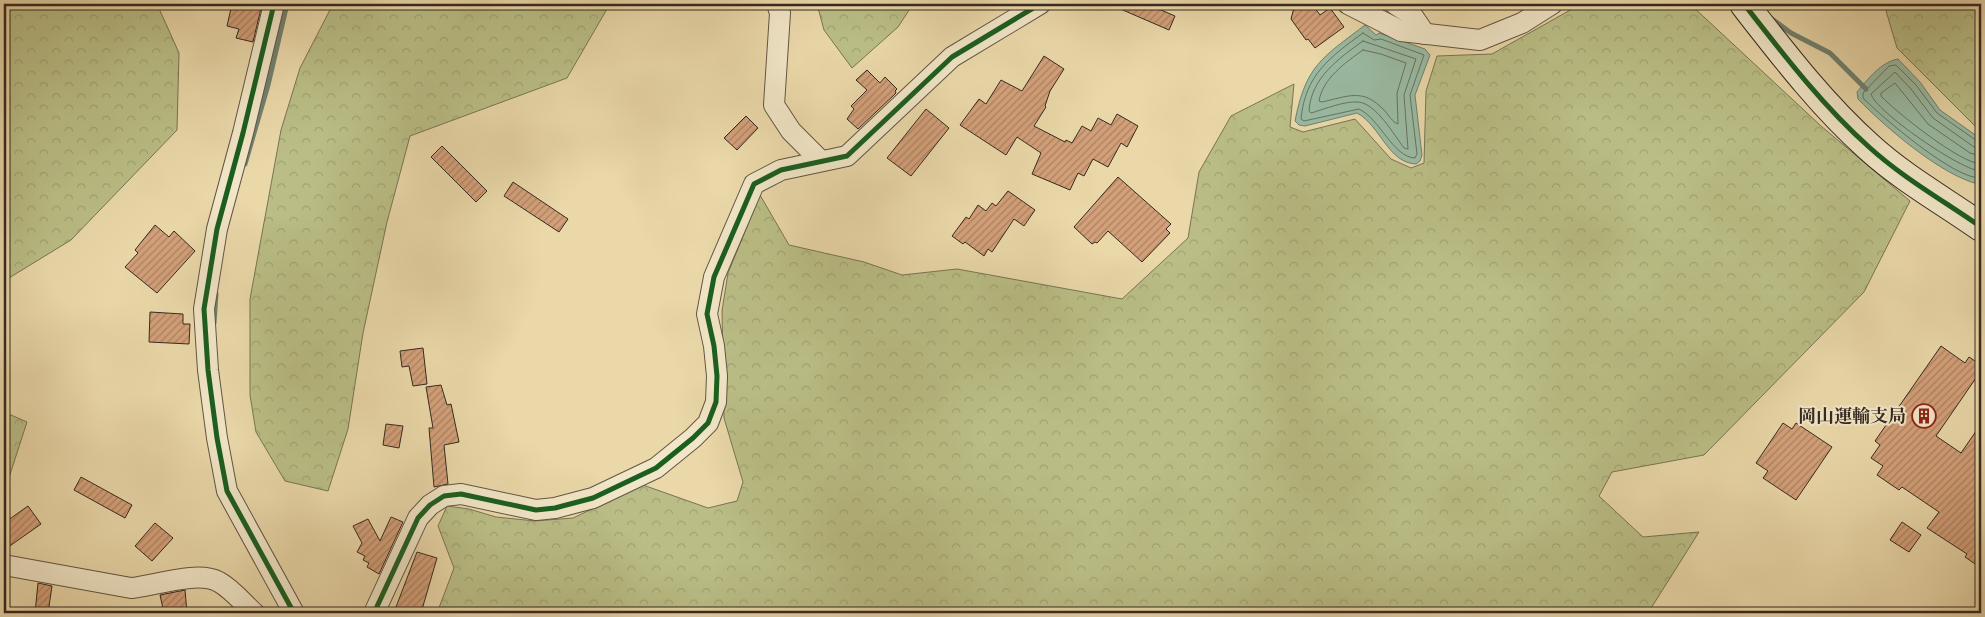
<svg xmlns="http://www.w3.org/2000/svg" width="1985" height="617" viewBox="0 0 1985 617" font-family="'Libre Caslon Text','Noto Serif JP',serif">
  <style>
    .forest { fill: url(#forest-crowns); stroke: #787454 }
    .water { fill: #99bba3; stroke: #71816f }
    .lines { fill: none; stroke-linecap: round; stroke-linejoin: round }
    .shore { stroke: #687262; stroke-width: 1 }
    .stream { stroke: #71816f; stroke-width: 5 }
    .building { fill: url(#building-hatch); stroke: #362921 }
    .street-casing { stroke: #635543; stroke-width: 22 }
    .secondary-casing { stroke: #362921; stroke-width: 30 }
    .street { stroke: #f1e6c7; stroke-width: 20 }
    .secondary { stroke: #f1e6c7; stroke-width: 28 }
    .cycleway-casing { stroke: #f1e6c7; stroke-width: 8 }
    .cycleway { stroke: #1b5e20; stroke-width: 5 }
    .labels { text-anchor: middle; stroke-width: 4; stroke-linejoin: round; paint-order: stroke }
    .poi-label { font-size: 18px; font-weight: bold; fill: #362921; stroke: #f1e6c7; text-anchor: end }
  </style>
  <defs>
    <pattern id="forest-crowns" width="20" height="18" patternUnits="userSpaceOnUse" patternTransform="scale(1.25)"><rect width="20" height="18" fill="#babe86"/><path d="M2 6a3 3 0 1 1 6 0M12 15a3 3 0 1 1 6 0" fill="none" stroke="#a0a373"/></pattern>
    <pattern id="building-hatch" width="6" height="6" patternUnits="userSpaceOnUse" patternTransform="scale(1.25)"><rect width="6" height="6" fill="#d3a079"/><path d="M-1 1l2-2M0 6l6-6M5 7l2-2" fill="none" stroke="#ac8263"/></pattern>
  </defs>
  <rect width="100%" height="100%" fill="#ead8a9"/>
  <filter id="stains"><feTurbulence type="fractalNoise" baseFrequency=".004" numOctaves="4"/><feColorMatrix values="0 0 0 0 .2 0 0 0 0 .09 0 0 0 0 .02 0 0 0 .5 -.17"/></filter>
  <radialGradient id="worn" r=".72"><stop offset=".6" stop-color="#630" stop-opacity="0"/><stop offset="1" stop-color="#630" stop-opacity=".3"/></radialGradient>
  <!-- forest -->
  <g class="forest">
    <polygon points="4,4 157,4 179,53 177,130 71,240 4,281"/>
    <polygon points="333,4 607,4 607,9 567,78 410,136 387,222 363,333 348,429 328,491 285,481 256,432 250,395 250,299 281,130 300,68"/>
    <polygon points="817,4 913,4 898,27 852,68 824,30"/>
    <polygon points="1581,4 1690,4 1821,126 1910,201 1864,292 1704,455 1612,472 1599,496 1643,537 1699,532 1648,613 437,613 454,568 438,526 447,506 469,509 496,517 535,521 573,518 643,485 708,508 737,501 743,482 724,418 722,311 728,273 760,195 789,245 864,262 902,275 957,269 1122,299 1188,238 1199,172 1231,116 1294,84 1290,127 1303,132 1355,119 1391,159 1411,168 1424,163 1426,91 1437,56 1492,54"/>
    <polygon points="1884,4 1981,4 1981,132 1897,48"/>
    <polygon points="4,412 27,422 4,493"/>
  </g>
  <!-- water -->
  <g class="water">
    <path d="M 1365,25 L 1376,35 L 1379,33 L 1425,49 L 1430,55 L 1415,95 L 1422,155 L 1420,161 L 1416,164 C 1388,163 1380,125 1357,113 L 1305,126 L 1299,125 L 1295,121 C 1306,65 1322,58 1365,25 Z"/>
    <path d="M 1898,59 L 1920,82 L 1940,110 L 1981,139 L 1981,181 L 1978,184 C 1941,175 1885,127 1858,99 L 1857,92 C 1868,79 1881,62 1898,59 Z"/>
  </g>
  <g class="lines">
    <!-- shore -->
    <g class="shore">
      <path d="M 1363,33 L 1374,40 L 1381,39 L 1424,55 L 1410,95 L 1417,154 L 1415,158 C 1393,157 1380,119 1359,109 L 1304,121 L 1301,119 C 1305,75 1330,57 1363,33 Z"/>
      <path d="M 1363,41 L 1416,59 L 1404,95 L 1408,149 L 1404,148 C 1394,135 1376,103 1358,102 C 1344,101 1325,109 1311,113 L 1309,111 C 1311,78 1338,59 1363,41 Z"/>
      <path d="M 1363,50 L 1381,54 L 1406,63 L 1397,93 L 1398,124 C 1392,122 1389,115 1384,110 C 1363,88 1349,96 1322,102 L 1319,101 C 1323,78 1345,63 1363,50 Z"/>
      <path d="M 1981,142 L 1977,141 L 1937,113 L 1916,85 L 1896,65 L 1889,66 L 1863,93 L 1863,98 C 1882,117 1955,180 1981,178"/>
      <path d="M 1981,148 L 1974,147 L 1933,118 L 1911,89 L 1895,72 L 1871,94 C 1875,111 1963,172 1981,171"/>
      <path d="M 1981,156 L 1970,153 L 1928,124 L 1895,83 L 1881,93 L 1881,96 C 1896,112 1961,164 1981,164"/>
    </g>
    <!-- stream -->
    <g class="stream">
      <polyline points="1772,19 1791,33 1830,53 1866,89"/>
      <polyline points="245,164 268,85 287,4"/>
      <polyline points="214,323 216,294"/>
    </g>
  </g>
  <!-- building -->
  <g class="building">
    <polygon points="232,4 262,4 253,42 236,38 239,29 227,26"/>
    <polygon points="1109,4 1147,4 1175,16 1169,30"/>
    <polygon points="1295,4 1312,4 1320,15 1330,8 1344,27 1315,48 1308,39 1306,40 1291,19"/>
    <polygon points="1044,56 1064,69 1050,91 1045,106 1046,107 1034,126 1065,142 1066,140 1072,143 1082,126 1091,131 1098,118 1111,125 1117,114 1138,126 1127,147 1121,143 1108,167 1093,159 1084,176 1078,173 1070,190 1032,174 1041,153 1017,137 1006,155 960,125 979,99 986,104 1001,80 1022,91"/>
    <polygon points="867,70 880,83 885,77 897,89 895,91 896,93 858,129 847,119 854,109 851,106 867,90 856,80"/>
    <polygon points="926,109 949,128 911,176 887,158"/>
    <polygon points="746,116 758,128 737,150 724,138"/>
    <polygon points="442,146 487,191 476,202 431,157"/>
    <polygon points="1118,177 1171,224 1166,229 1170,233 1142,262 1108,231 1097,243 1095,242 1092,244 1074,227"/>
    <polygon points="513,182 568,219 559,232 504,196"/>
    <polygon points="1008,191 1035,210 1024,226 1014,219 992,252 988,249 984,256 965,242 963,244 952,236 966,217 969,219 978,205 986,211 992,203 996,206"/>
    <polygon points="155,225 169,237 174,231 195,251 157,293 125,267 138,253 135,250"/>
    <polygon points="150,312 183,314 183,324 190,324 189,344 149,342"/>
    <polygon points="1941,346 1965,363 1969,357 1981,365 1975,373 1978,375 1936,436 1961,453 1981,424 1981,568 1965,557 1967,554 1927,528 1939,512 1902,487 1899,490 1877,475 1883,466 1871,458 1880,445 1875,441"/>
    <polygon points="423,348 427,384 413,386 409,366 402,367 400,351"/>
    <polygon points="441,385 447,405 451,404 459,442 444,445 448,484 434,487 429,428 433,428 426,387"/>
    <polygon points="1783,423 1792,429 1796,423 1832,447 1796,500 1763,478 1768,471 1756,463"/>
    <polygon points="386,424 403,426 399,448 383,445"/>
    <polygon points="81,477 132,505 125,518 74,490"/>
    <polygon points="28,506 41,524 4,550 4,523"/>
    <polygon points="391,517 403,522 379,574 367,567 369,563 363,560 365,556 357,552 362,543 353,526 368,519 380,541"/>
    <polygon points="1902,522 1921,535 1909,552 1890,540"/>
    <polygon points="155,523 173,538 152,561 135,546"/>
    <polygon points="417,552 437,558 421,613 397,613 399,608 396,607"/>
    <polygon points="38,583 52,586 48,613 35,613"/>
    <polygon points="185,590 187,613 164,613 160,595"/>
  </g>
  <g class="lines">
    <!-- street casing -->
    <g class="street-casing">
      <g id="street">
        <polyline points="274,4 243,133 217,229 204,309 208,370 217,438 227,491 294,613"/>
        <polyline points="777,4 780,13 774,105 791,131 821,161"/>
        <polyline points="1348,4 1401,31 1480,40 1522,23 1552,4"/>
        <polyline points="1395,4 1412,15 1425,34"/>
        <path d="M 4,565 L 131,588 C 154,586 198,570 219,582 C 232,589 244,604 254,613"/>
        <polyline points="374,613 418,518 430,505 444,496 461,494 536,510 555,508 593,498 656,468 693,438 708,423 716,402 717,376 714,346 707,314 714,277 754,184 781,170 847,156 952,57 1040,4"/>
      </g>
    </g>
    <!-- secondary casing -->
    <g class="secondary-casing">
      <path id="secondary" d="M 1744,4 C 1783,54 1822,105 1869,147 C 1903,178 1944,201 1981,227"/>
    </g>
    <!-- street -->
    <use href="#street" class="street"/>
    <!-- secondary -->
    <use href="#secondary" class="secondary"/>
    <!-- cycleway casing -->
    <g class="cycleway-casing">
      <g id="cycleway">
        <polyline points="274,4 243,133 217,229 204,309 208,370 217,438 227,491 294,613"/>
        <path d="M 1744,4 C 1783,54 1822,105 1869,147 C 1903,178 1944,201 1981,227"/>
        <polyline points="374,613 418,518 430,505 444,496 461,494 536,510 555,508 593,498 656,468 693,438 708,423 716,402 717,376 714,346 707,314 714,277 754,184 781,170 847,156 952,57 1040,4"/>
      </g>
    </g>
    <!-- cycleway -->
    <use href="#cycleway" class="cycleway"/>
  </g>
  <!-- icons -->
  <defs>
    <g id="building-ring" transform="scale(1.25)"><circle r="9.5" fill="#f1e6c7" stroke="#8f2418" stroke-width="1.5"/><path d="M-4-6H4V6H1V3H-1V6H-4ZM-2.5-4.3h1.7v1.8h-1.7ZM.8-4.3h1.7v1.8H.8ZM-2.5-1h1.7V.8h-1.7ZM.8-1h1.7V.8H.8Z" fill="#8f2418"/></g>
  </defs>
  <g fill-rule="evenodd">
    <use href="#building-ring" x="1924" y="416"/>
  </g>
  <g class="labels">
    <!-- poi labels -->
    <g class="poi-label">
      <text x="1906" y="422">岡山運輸支局</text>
    </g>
  </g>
  <!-- margin -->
  <rect width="1985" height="617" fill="none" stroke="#ead8a9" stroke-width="20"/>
  <rect x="5" y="5" width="1975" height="607" fill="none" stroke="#362921" stroke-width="2.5"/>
  <rect x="10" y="10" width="1965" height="597" fill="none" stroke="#362921"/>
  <rect width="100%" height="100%" filter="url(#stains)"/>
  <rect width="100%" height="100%" fill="url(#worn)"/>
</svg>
